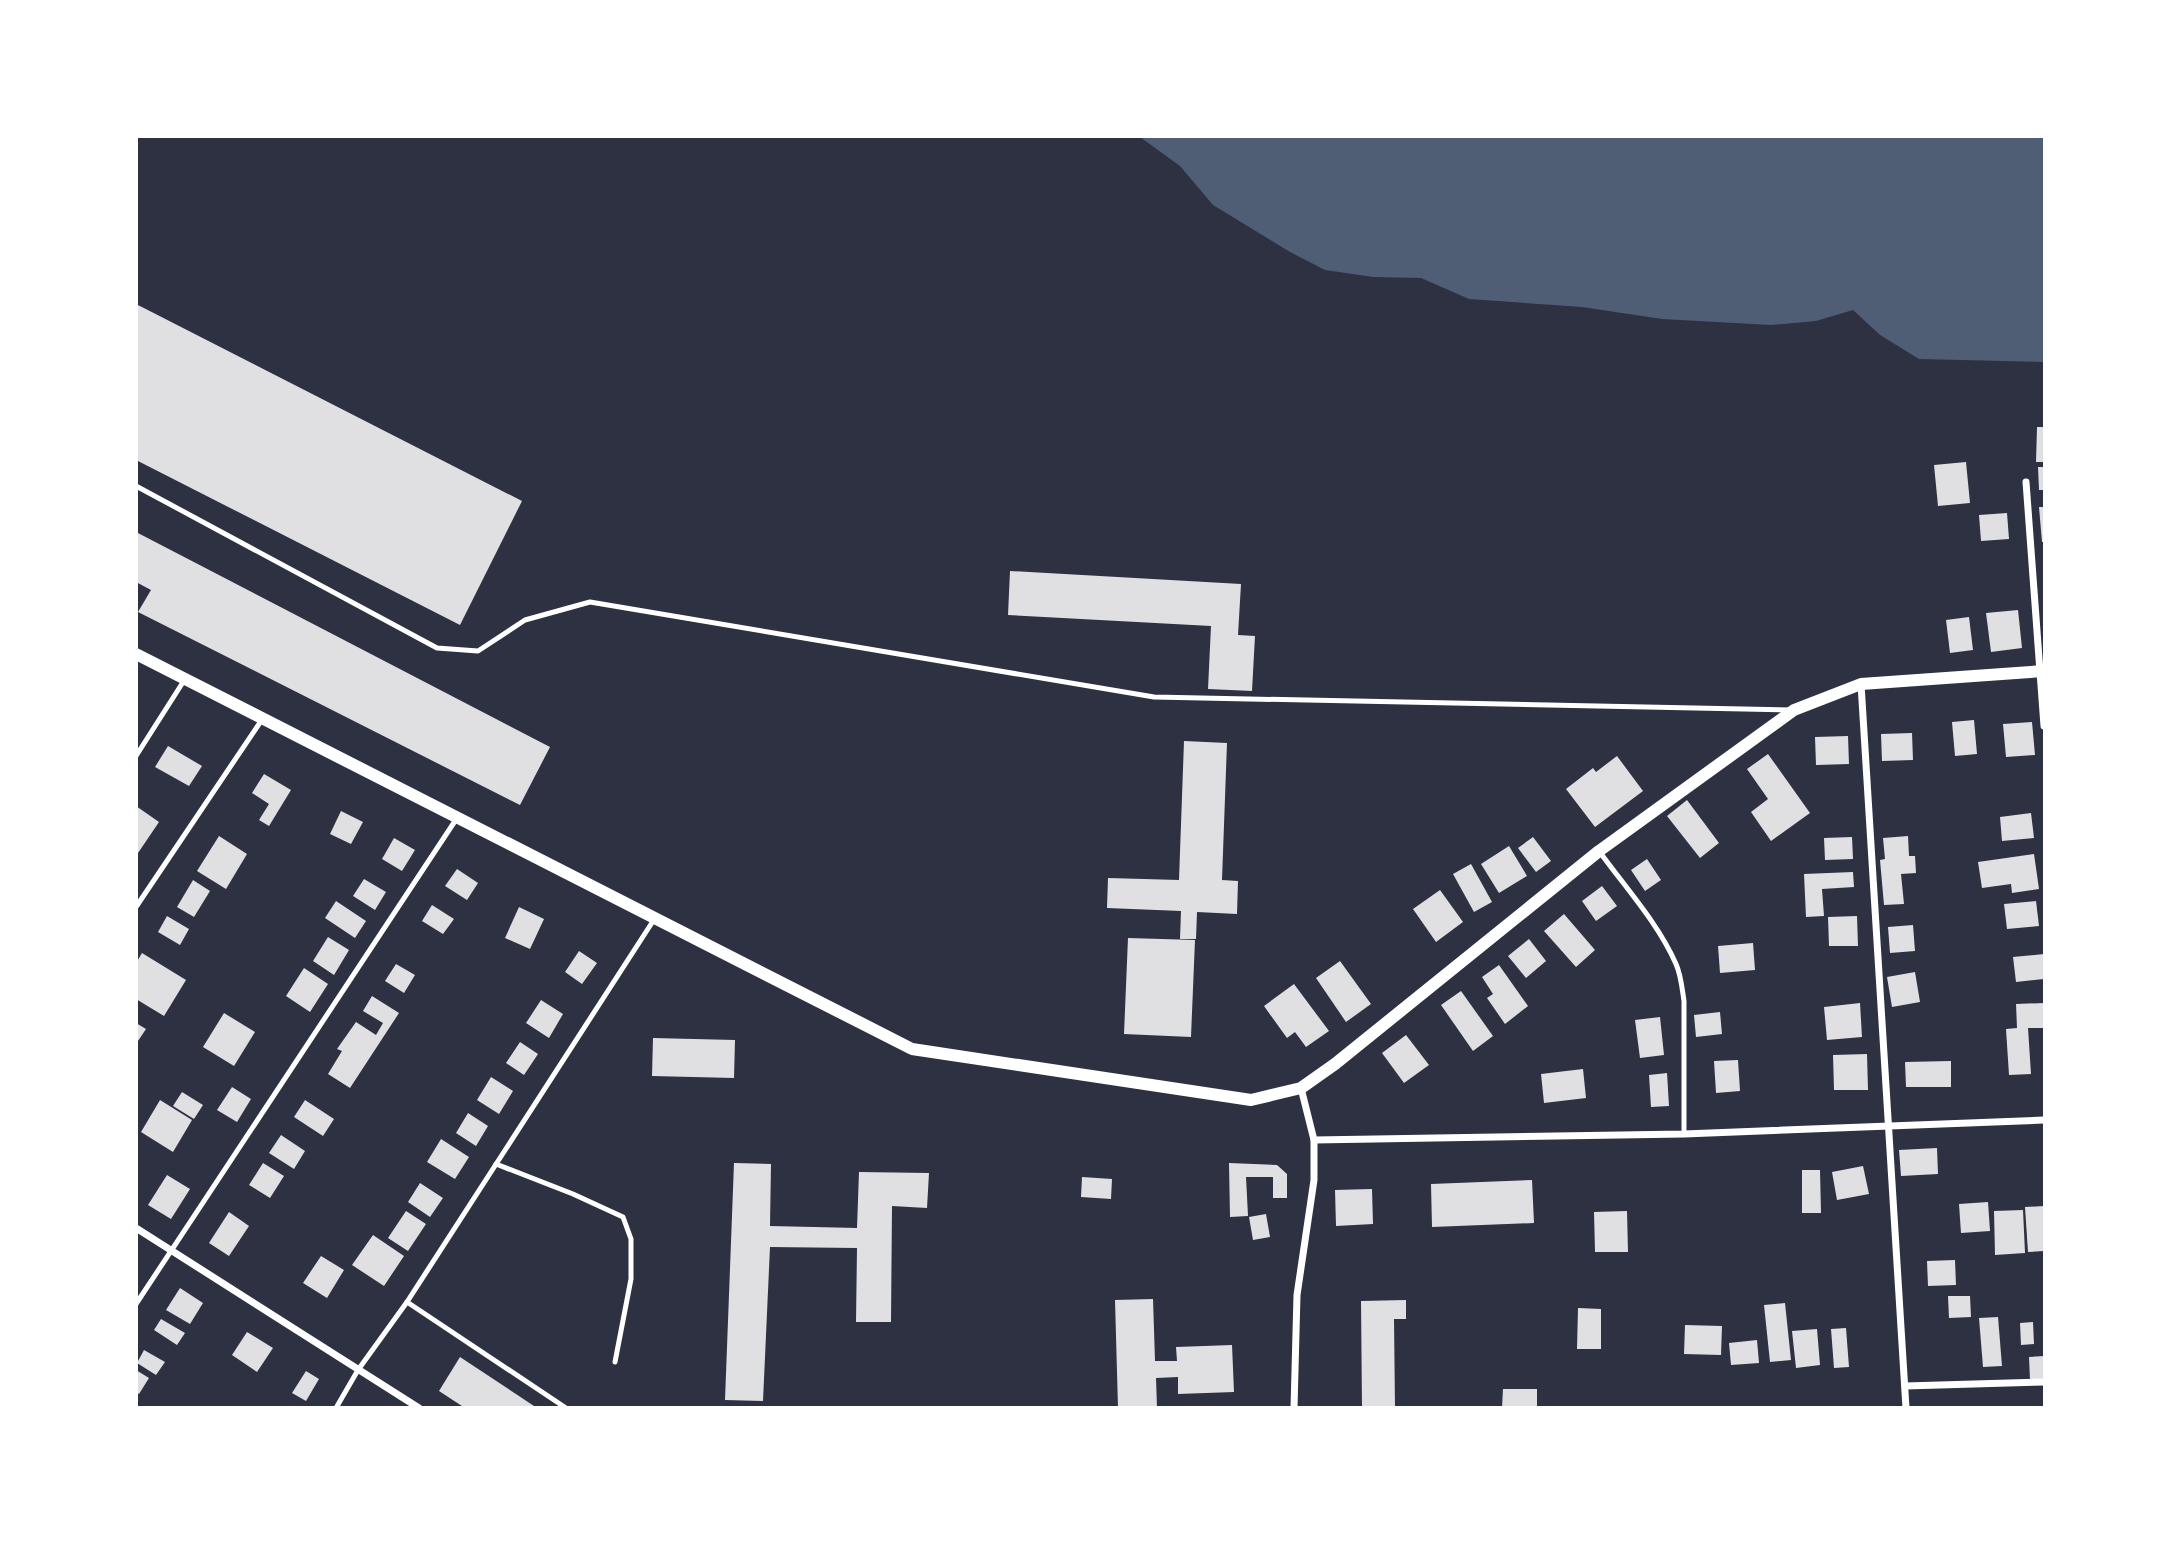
<svg xmlns="http://www.w3.org/2000/svg" width="2181" height="1544" viewBox="0 0 2181 1544" font-family="'Source Sans 3',sans-serif">
  <style>
    .water { fill: #4f5d75 }
    .building { fill: #e0e0e3 }
    .lines { fill: none; stroke-linecap: round; stroke-linejoin: round }
    .service { stroke: #fff; stroke-width: 5 }
    .minor { stroke: #fff; stroke-width: 7 }
    .tertiary { stroke: #fff; stroke-width: 12 }
  </style>
  <rect width="100%" height="100%" fill="#2d3142"/>
  <!-- water -->
  <polygon class="water" points="1140,137 2044,137 2044,362 1919,359 1880,335 1853,310 1816,321 1771,325 1662,319 1582,307 1469,299 1421,278 1373,277 1325,270 1290,252 1213,205 1180,166"/>
  <!-- building -->
  <g class="building">
    <polygon points="136,304 522,501 460,625 136,460"/>
    <polygon points="2037,427 2044,427 2044,462 2036,462"/>
    <polygon points="1966,462 1970,503 1938,506 1934,465"/>
    <polygon points="2038,467 2044,467 2044,490 2039,490"/>
    <polygon points="2039,507 2044,507 2044,542 2042,542"/>
    <polygon points="2007,513 2009,539 1981,541 1979,515"/>
    <polygon points="136,532 550,747 520,805 138,612 151,590 136,582"/>
    <polygon points="1010,571 1241,584 1238,635 1255,636 1252,691 1208,689 1211,626 1008,615"/>
    <polygon points="2018,610 2022,648 1991,652 1986,613"/>
    <polygon points="1969,617 1973,650 1950,653 1946,620"/>
    <polygon points="1974,720 1977,754 1955,756 1952,722"/>
    <polygon points="2032,722 2035,755 2006,757 2003,724"/>
    <polygon points="1912,733 1913,760 1882,761 1881,734"/>
    <polygon points="1848,736 1849,764 1816,765 1815,737"/>
    <polygon points="1184,741 1227,743 1222,880 1238,881 1237,914 1197,912 1196,939 1180,939 1181,911 1107,908 1108,878 1179,880"/>
    <polygon points="168,746 202,766 189,786 155,767"/>
    <polygon points="1768,754 1810,813 1771,841 1751,812 1768,799 1747,769"/>
    <polygon points="1617,756 1643,791 1595,827 1566,789 1593,768 1596,772"/>
    <polygon points="264,774 291,790 269,826 259,820 269,804 252,793"/>
    <polygon points="1687,800 1719,843 1700,858 1667,816"/>
    <polygon points="136,806 159,822 136,856"/>
    <polygon points="341,811 363,822 351,844 330,834"/>
    <polygon points="2031,813 2034,838 2002,841 2000,817"/>
    <polygon points="219,836 247,854 226,889 197,871"/>
    <polygon points="1908,836 1909,856 1915,856 1916,873 1901,874 1904,904 1884,905 1880,860 1885,859 1883,838"/>
    <polygon points="1533,837 1551,861 1536,872 1518,848"/>
    <polygon points="1852,837 1853,859 1825,860 1824,838"/>
    <polygon points="394,838 415,850 402,871 382,859"/>
    <polygon points="1509,846 1527,876 1499,893 1481,864"/>
    <polygon points="2034,854 2039,889 2012,893 2011,884 1982,888 1978,862"/>
    <polygon points="1647,859 1661,880 1645,891 1631,870"/>
    <polygon points="1471,864 1492,902 1474,912 1453,874"/>
    <polygon points="457,869 478,883 467,900 445,886"/>
    <polygon points="1853,872 1854,887 1822,889 1824,916 1806,917 1804,874"/>
    <polygon points="364,879 386,892 375,910 353,896"/>
    <polygon points="193,880 210,891 194,917 177,907"/>
    <polygon points="1602,886 1617,906 1596,921 1582,901"/>
    <polygon points="1440,890 1463,922 1436,942 1413,909"/>
    <polygon points="336,901 366,921 355,938 325,918"/>
    <polygon points="2036,901 2039,926 2007,929 2004,904"/>
    <polygon points="432,905 454,919 443,934 422,921"/>
    <polygon points="519,907 544,919 530,949 505,938"/>
    <polygon points="1564,914 1595,950 1576,967 1544,931"/>
    <polygon points="167,916 189,929 180,945 158,932"/>
    <polygon points="1857,916 1858,946 1829,946 1828,917"/>
    <polygon points="1913,925 1915,951 1890,953 1888,927"/>
    <polygon points="328,937 349,950 334,975 313,961"/>
    <polygon points="1128,938 1195,940 1191,1037 1124,1034"/>
    <polygon points="1529,939 1546,961 1526,978 1508,956"/>
    <polygon points="1753,943 1755,970 1720,973 1718,946"/>
    <polygon points="579,951 597,963 582,984 565,972"/>
    <polygon points="142,953 186,980 164,1016 136,999 136,963"/>
    <polygon points="2044,954 2044,979 2016,982 2013,957"/>
    <polygon points="1340,961 1371,1004 1346,1022 1316,978"/>
    <polygon points="396,964 415,975 404,993 385,981"/>
    <polygon points="1499,965 1528,1006 1505,1024 1487,998 1493,994 1482,977"/>
    <polygon points="304,968 328,984 310,1012 286,996"/>
    <polygon points="1915,972 1920,1002 1892,1007 1887,977"/>
    <polygon points="1294,984 1329,1031 1306,1047 1295,1032 1287,1038 1264,1006"/>
    <polygon points="1461,991 1493,1036 1473,1051 1441,1005"/>
    <polygon points="372,996 399,1013 350,1088 328,1074 342,1051 337,1049 356,1022 376,1035 383,1023 363,1011"/>
    <polygon points="541,1000 563,1014 549,1038 526,1023"/>
    <polygon points="1860,1003 1862,1037 1827,1040 1824,1007"/>
    <polygon points="2044,1003 2044,1028 2028,1028 2031,1074 2009,1075 2006,1029 2017,1028 2016,1004"/>
    <polygon points="1720,1012 1722,1034 1696,1037 1694,1015"/>
    <polygon points="224,1013 255,1032 234,1066 203,1047"/>
    <polygon points="1660,1017 1664,1055 1640,1058 1635,1020"/>
    <polygon points="136,1023 146,1029 136,1044"/>
    <polygon points="1406,1035 1429,1065 1404,1083 1382,1053"/>
    <polygon points="653,1038 735,1040 734,1078 652,1076"/>
    <polygon points="520,1042 538,1054 524,1075 506,1063"/>
    <polygon points="1867,1054 1868,1090 1834,1090 1833,1055"/>
    <polygon points="1738,1060 1740,1091 1716,1093 1714,1061"/>
    <polygon points="1951,1061 1951,1087 1906,1087 1905,1062"/>
    <polygon points="1583,1069 1586,1098 1544,1103 1541,1074"/>
    <polygon points="1667,1073 1669,1106 1651,1107 1649,1075"/>
    <polygon points="491,1077 513,1091 499,1114 477,1100"/>
    <polygon points="232,1087 251,1099 237,1122 217,1110"/>
    <polygon points="182,1092 203,1105 194,1119 173,1106"/>
    <polygon points="160,1100 192,1120 173,1152 141,1132"/>
    <polygon points="305,1100 334,1119 323,1136 294,1117"/>
    <polygon points="468,1113 488,1126 476,1146 456,1133"/>
    <polygon points="281,1135 305,1151 294,1169 269,1153"/>
    <polygon points="441,1139 469,1157 455,1179 427,1162"/>
    <polygon points="1937,1148 1938,1174 1901,1176 1899,1150"/>
    <polygon points="263,1163 284,1176 270,1198 249,1185"/>
    <polygon points="734,1163 771,1164 770,1226 857,1228 859,1172 929,1173 927,1208 892,1206 891,1322 856,1322 857,1248 770,1247 763,1401 725,1400"/>
    <polygon points="1229,1163 1277,1165 1287,1174 1287,1198 1273,1198 1273,1177 1246,1177 1248,1216 1230,1217"/>
    <polygon points="1863,1166 1869,1194 1837,1200 1832,1172"/>
    <polygon points="1802,1170 1820,1170 1821,1213 1802,1213"/>
    <polygon points="167,1175 190,1189 171,1219 148,1205"/>
    <polygon points="1082,1177 1112,1179 1111,1199 1081,1197"/>
    <polygon points="1532,1180 1534,1223 1432,1227 1431,1184"/>
    <polygon points="420,1183 443,1198 430,1217 408,1202"/>
    <polygon points="1372,1189 1373,1224 1336,1226 1335,1190"/>
    <polygon points="1988,1202 1990,1231 1961,1233 1959,1204"/>
    <polygon points="2044,1206 2044,1251 2028,1252 2025,1207"/>
    <polygon points="2023,1210 2025,1253 1995,1255 1994,1211"/>
    <polygon points="406,1211 426,1224 408,1251 388,1238"/>
    <polygon points="1627,1211 1628,1252 1595,1252 1594,1212"/>
    <polygon points="229,1212 249,1226 229,1256 209,1243"/>
    <polygon points="1266,1214 1270,1237 1253,1240 1249,1217"/>
    <polygon points="373,1235 404,1256 384,1286 352,1265"/>
    <polygon points="321,1256 344,1270 327,1298 303,1283"/>
    <polygon points="1955,1260 1956,1285 1928,1286 1927,1261"/>
    <polygon points="180,1288 203,1303 190,1324 166,1310"/>
    <polygon points="1948,1296 1970,1296 1971,1317 1949,1318"/>
    <polygon points="1153,1299 1155,1361 1177,1361 1176,1347 1232,1345 1234,1392 1178,1394 1178,1377 1156,1378 1157,1408 1118,1408 1115,1300"/>
    <polygon points="1406,1300 1406,1319 1394,1319 1395,1408 1362,1408 1361,1301"/>
    <polygon points="1785,1303 1791,1360 1770,1362 1764,1305"/>
    <polygon points="1578,1308 1601,1309 1601,1349 1577,1349"/>
    <polygon points="1998,1317 2002,1366 1983,1367 1979,1318"/>
    <polygon points="161,1319 185,1333 177,1345 154,1330"/>
    <polygon points="2033,1322 2034,1344 2021,1345 2020,1323"/>
    <polygon points="1685,1325 1722,1326 1721,1355 1684,1354"/>
    <polygon points="1846,1328 1849,1367 1834,1368 1831,1329"/>
    <polygon points="1817,1329 1820,1365 1796,1368 1792,1331"/>
    <polygon points="247,1332 273,1348 257,1372 232,1355"/>
    <polygon points="1757,1340 1759,1363 1731,1365 1729,1343"/>
    <polygon points="144,1350 165,1362 156,1375 137,1363"/>
    <polygon points="2044,1356 2044,1380 2030,1380 2029,1357"/>
    <polygon points="460,1357 537,1408 465,1408 439,1391"/>
    <polygon points="136,1370 149,1378 139,1394 136,1392"/>
    <polygon points="306,1371 319,1379 306,1401 292,1393"/>
    <polygon points="1503,1389 1537,1389 1537,1408 1502,1408"/>
  </g>
  <g class="lines">
    <!-- service -->
    <g class="service">
      <polyline points="136,486 437,648 478,651 525,620 590,602 1154,697 1791,710"/>
      <polyline points="136,756 185,679"/>
      <path d="M 1599,851 C 1625,887 1658,923 1676,964 C 1681,975 1682,988 1684,1001 L 1684,1134"/>
      <polyline points="136,907 263,718"/>
      <polyline points="496,1164 573,1194 623,1217 631,1239 631,1279 615,1362"/>
      <polyline points="407,1302 566,1408"/>
      <polyline points="136,1304 457,818"/>
      <polyline points="336,1408 358,1370 407,1302 655,918"/>
    </g>
    <!-- minor -->
    <g class="minor">
      <polyline points="2026,482 2044,726"/>
      <polyline points="1861,684 1906,1408"/>
      <polyline points="1301,1088 1314,1140 1684,1134 2044,1120"/>
      <polyline points="136,1228 419,1408"/>
      <polyline points="1905,1386 2044,1382"/>
      <polyline points="1294,1408 1297,1295 1314,1180 1314,1140"/>
    </g>
    <!-- tertiary -->
    <polyline class="tertiary" points="136,654 912,1049 1251,1100 1301,1088 1335,1064 1599,851 1794,710 1861,684 2044,671"/>
  </g>
  <!-- border -->
  <rect width="2181" height="1544" fill="none" stroke="#ffffff" stroke-width="276"/>
</svg>
